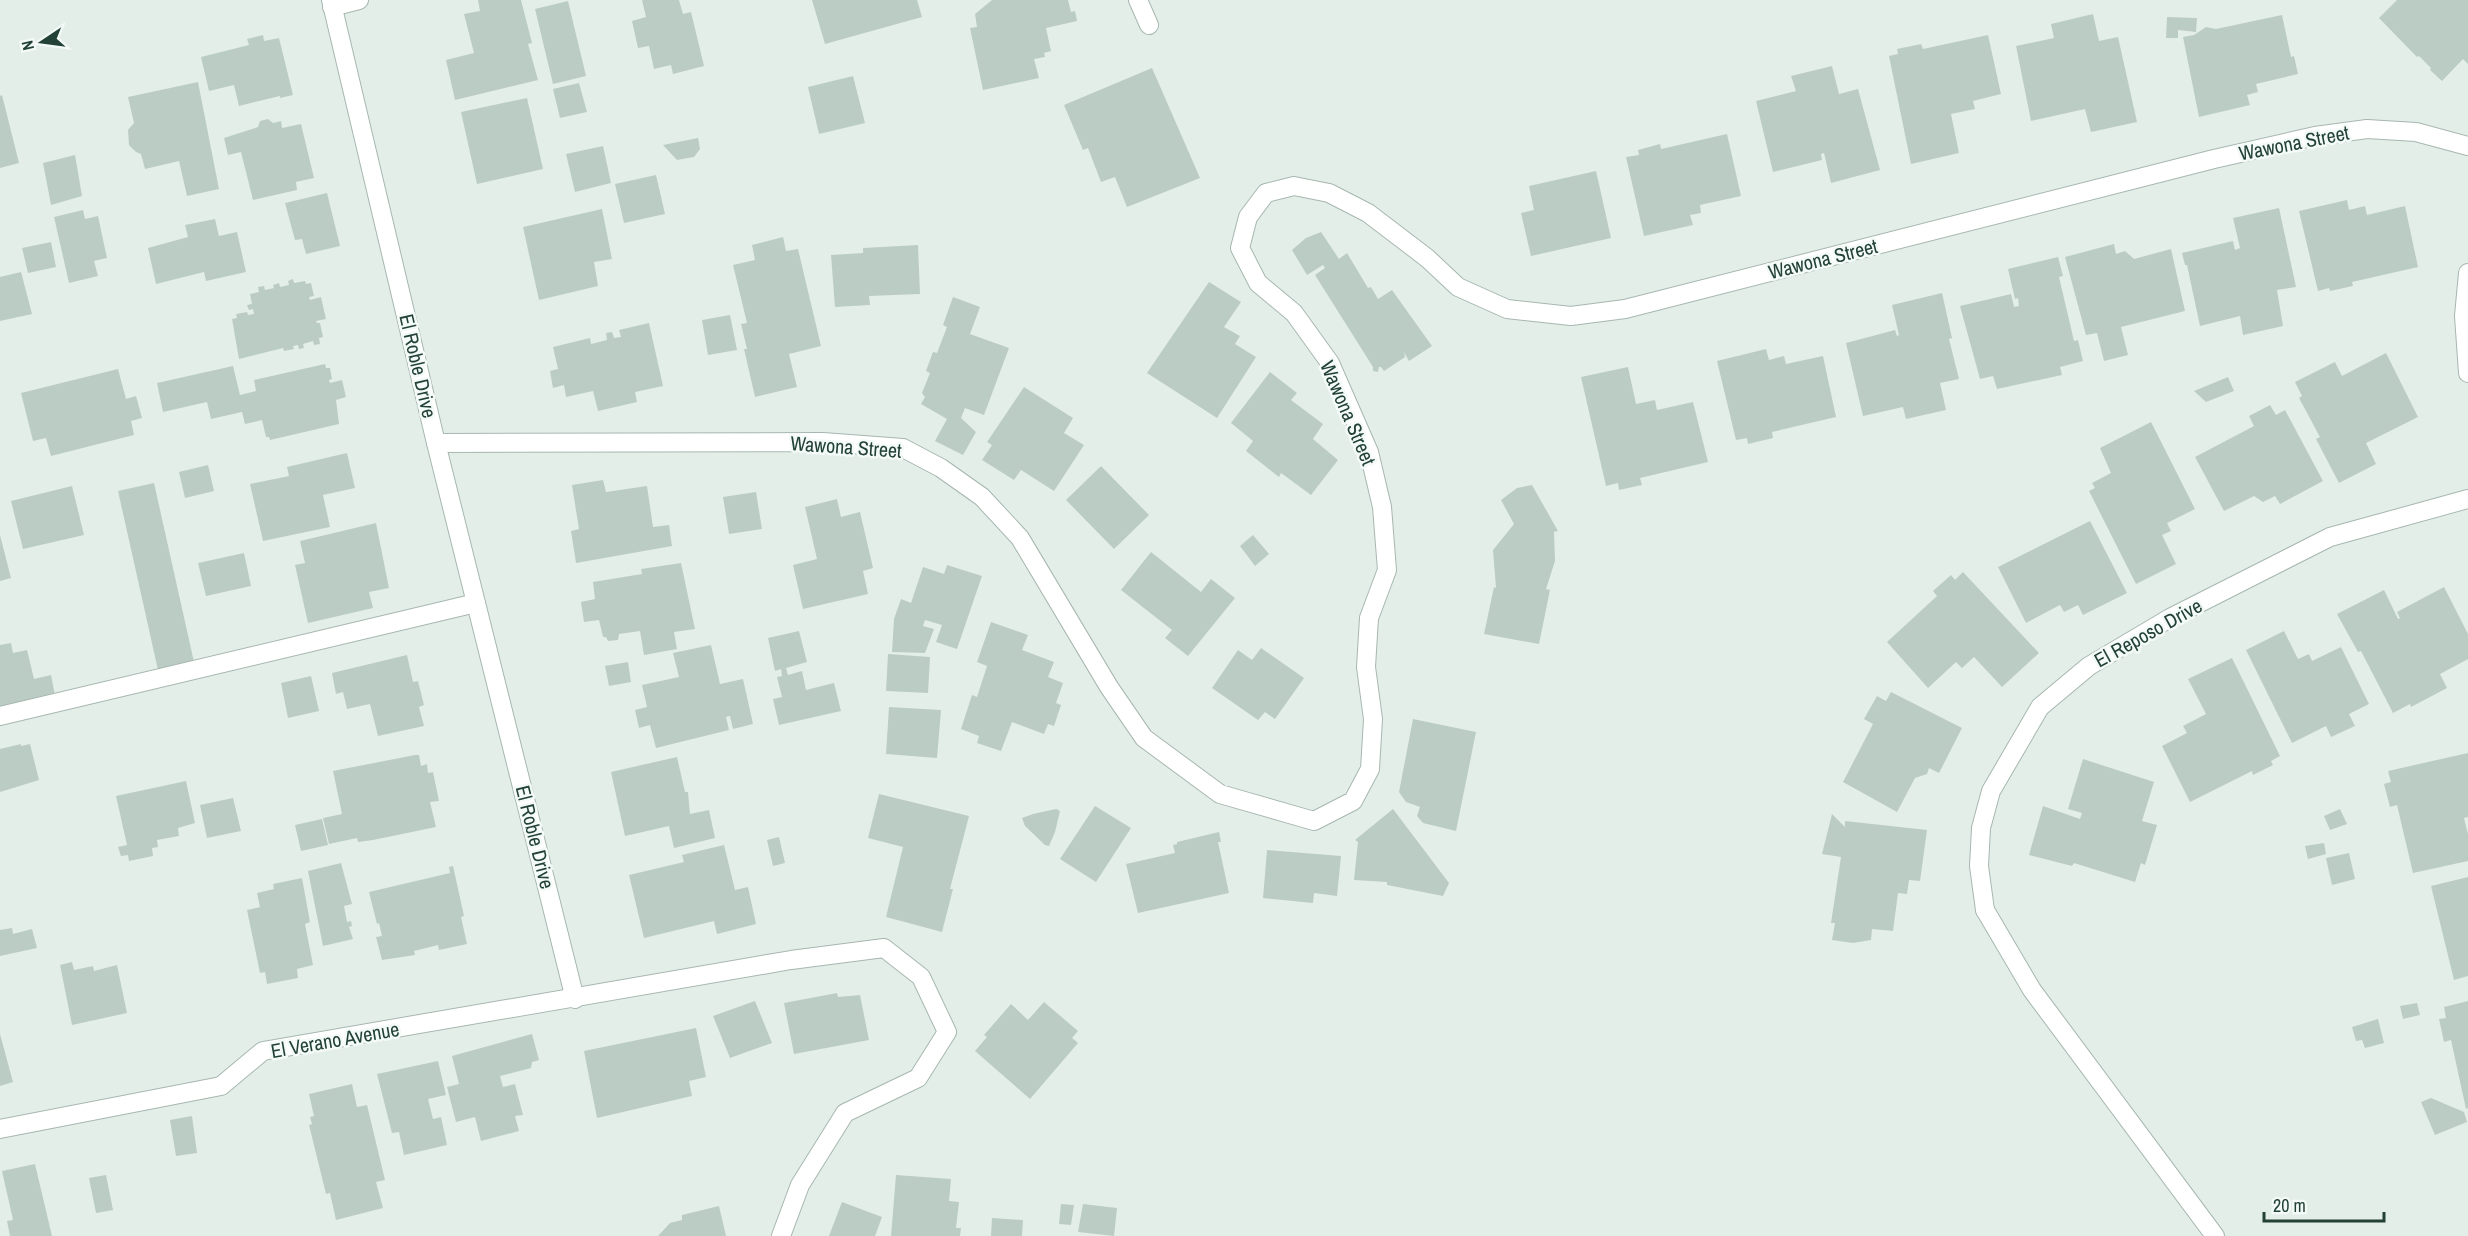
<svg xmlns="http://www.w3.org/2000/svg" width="2468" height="1236" viewBox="0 0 2468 1236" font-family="'Archivo Narrow',sans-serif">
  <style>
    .building { fill: #bbccc5 }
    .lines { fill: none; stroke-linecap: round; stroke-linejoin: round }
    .lane-casing { stroke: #a6b7b0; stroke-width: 20 }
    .street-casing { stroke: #a6b7b0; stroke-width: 20 }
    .lane { stroke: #fff; stroke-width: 18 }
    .street { stroke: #fff; stroke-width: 18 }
    .labels { text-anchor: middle; stroke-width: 5; stroke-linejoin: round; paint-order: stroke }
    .street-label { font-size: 20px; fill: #224137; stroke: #f4faf7 }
  </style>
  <rect width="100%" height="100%" fill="#e4eee9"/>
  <!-- building -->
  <g class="building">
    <polygon points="478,0 521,0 532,43 528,44 538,80 455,100 446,60 474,53 464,14 480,11"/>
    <polygon points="642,0 679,0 683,14 691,12 704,66 673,74 671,65 654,69 649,46 638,48 632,21 646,17"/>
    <polygon points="812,0 917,0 922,17 825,44"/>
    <polygon points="992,0 1068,0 1071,12 1075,11 1077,21 1046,28 1051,51 1044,53 1045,57 1034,59 1039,78 983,90 970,28 977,27 975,14"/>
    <polygon points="2397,0 2468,0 2468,64 2463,59 2442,81 2430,70 2431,68 2419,56 2417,57 2379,18"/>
    <polygon points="568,1 586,76 553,84 535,9"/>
    <polygon points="2093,14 2099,41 2118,37 2137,122 2091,132 2085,109 2031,121 2016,46 2054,38 2051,24"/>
    <polygon points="2282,15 2291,57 2294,56 2298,74 2256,84 2258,92 2247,95 2250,105 2199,117 2183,37 2194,35 2206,27 2216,29"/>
    <polygon points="2167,17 2197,18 2196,32 2178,30 2178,38 2166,38"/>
    <polygon points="263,35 264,41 279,38 293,95 280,98 280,96 239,106 234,85 209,91 201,57 249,45 247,39"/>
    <polygon points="1988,35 2001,94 1973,101 1975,109 1951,114 1959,153 1911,164 1889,56 1898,54 1897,49 1921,44 1923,49"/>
    <polygon points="1832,66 1839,94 1858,89 1880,170 1831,183 1824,153 1821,154 1822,160 1773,172 1756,101 1796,91 1791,76"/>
    <polygon points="1152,68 1200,178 1127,207 1115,177 1101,182 1088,148 1083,150 1064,105"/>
    <polygon points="853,76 865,123 819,134 808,87"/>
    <polygon points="198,82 219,189 187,196 179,161 145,169 141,154 136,152 129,145 128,130 134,123 128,97"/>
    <polygon points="579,83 587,112 560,118 553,89"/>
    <polygon points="2,95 19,163 0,168 0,96"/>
    <polygon points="527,98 543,169 477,184 461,112"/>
    <polygon points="268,119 273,123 281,121 282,128 301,124 314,178 296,182 297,190 253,200 241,152 228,155 224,138 258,127 260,121"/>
    <polygon points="1727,134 1741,196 1700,205 1701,213 1690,215 1693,225 1644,236 1626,157 1639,155 1638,150 1660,144 1661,149"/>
    <polygon points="698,138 700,149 694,157 677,160 663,145"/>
    <polygon points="603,146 611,183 575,192 566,154"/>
    <polygon points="75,155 82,196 51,205 43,163"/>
    <polygon points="1596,171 1611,238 1531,256 1521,213 1534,210 1529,186"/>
    <polygon points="656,175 665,214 624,223 615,184"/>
    <polygon points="327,193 340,246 306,254 302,239 295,240 285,203"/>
    <polygon points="2347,200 2349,210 2365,206 2367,215 2405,206 2418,267 2352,282 2353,286 2330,291 2329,288 2318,291 2299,211"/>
    <polygon points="2279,208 2296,287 2277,290 2283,326 2243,335 2240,316 2200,326 2187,265 2185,265 2182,253 2233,241 2235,250 2240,248 2233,218"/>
    <polygon points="602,209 612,259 594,262 598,286 539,300 523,227"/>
    <polygon points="83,210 85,219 98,216 107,258 94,261 98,276 69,283 54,217"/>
    <polygon points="215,219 219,236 237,232 246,272 206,281 204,272 156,284 148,248 188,237 185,225"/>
    <polygon points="1321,232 1339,259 1347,253 1368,288 1371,287 1378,299 1392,290 1432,346 1409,361 1404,352 1405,357 1384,371 1381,367 1379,367 1378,372 1373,371 1373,367 1315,275 1325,268 1323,265 1307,275 1292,250 1306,238"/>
    <polygon points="783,237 786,251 798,249 821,346 789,354 797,387 755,397 744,349 747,349 741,324 747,323 733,265 755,260 752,245"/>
    <polygon points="51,242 56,267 28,273 22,248"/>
    <polygon points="2114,244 2116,254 2125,251 2134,259 2171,249 2185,311 2121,327 2128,355 2104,361 2097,333 2086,335 2065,257"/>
    <polygon points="918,245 920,294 869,296 870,305 835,307 831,255 863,253 863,248"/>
    <polygon points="2058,257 2063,276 2059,277 2074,341 2078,340 2083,361 2060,367 2062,375 1997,389 1993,376 1980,379 1960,306 2011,294 2014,307 2019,306 2018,298 2015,299 2008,269"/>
    <polygon points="21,272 32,314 0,321 0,277"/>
    <polygon points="293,279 294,283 305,281 306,284 311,283 314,296 309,297 310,300 321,297 326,319 316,321 317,323 320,323 323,337 319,338 320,344 314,345 313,341 303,344 304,348 299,349 298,345 293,346 294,349 284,351 283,348 239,359 232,319 237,318 236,314 247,312 248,315 254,314 253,309 249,310 247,305 252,304 250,294 259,292 258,287 264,286 265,290 274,288 273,285 279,283 280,287 289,285 288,281"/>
    <polygon points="1209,282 1241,302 1224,327 1240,336 1235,344 1256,357 1217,418 1147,373"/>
    <polygon points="1942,293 1952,338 1949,339 1959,379 1940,383 1946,410 1906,419 1903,407 1863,416 1846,343 1895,330 1897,336 1899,335 1892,305"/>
    <polygon points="953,297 980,307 970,334 1009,348 984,415 965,408 961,418 976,432 963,455 935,441 947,419 921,404 925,397 922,393 930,373 926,371 933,352 937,353 947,327 943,325"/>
    <polygon points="730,315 737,350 708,355 702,320"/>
    <polygon points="649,323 663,386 635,392 637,402 598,411 593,391 566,397 564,385 553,388 550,371 558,369 553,347 590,338 591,344 607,340 606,333 612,332 614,338 621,337 619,330"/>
    <polygon points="1766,349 1769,360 1784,356 1786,364 1823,356 1836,417 1772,432 1773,438 1748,444 1747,438 1736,440 1717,361"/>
    <polygon points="2386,353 2418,417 2366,443 2376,464 2339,483 2316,439 2320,437 2299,398 2302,396 2295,382 2335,362 2342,376"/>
    <polygon points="325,364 326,368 330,368 332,379 329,380 330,383 342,380 346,397 336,400 339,424 270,440 269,437 266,437 262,420 245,424 242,412 211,419 207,402 163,412 157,383 233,366 240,395 256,391 254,380"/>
    <polygon points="1628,367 1636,404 1655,400 1657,410 1693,402 1708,462 1640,478 1642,485 1619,490 1618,483 1606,486 1581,377"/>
    <polygon points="118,369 126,399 136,396 142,418 131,421 134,435 51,456 46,438 33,441 21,393"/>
    <polygon points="1270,372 1297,393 1291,400 1323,424 1313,439 1338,460 1311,495 1281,473 1279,477 1246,451 1253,441 1231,423"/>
    <polygon points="2228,377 2234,391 2206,402 2194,391"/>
    <polygon points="1024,387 1073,418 1064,433 1084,445 1054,491 1021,470 1014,480 982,460 992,445 987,442"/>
    <polygon points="2270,405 2276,415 2285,410 2323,481 2280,504 2275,496 2263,502 2254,496 2224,511 2195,457 2254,426 2249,416"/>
    <polygon points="2151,422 2195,509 2167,523 2171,531 2162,535 2176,564 2136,584 2089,491 2095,488 2092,483 2111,473 2100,448"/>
    <polygon points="347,453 355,488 323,495 330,527 263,541 250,484 289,476 287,467"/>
    <polygon points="208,465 214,491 185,498 179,472"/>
    <polygon points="1101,466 1149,515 1114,549 1066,500"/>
    <polygon points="603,480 606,492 647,486 653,527 669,525 672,546 576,563 571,531 579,529 572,485"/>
    <polygon points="154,483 194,662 158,670 118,491"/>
    <polygon points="1532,485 1558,531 1554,532 1555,561 1546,589 1550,590 1539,644 1484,634 1494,587 1496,588 1493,550 1514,524 1501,500 1517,488"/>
    <polygon points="72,486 84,535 23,549 11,501"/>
    <polygon points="756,492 762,529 729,534 723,497"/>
    <polygon points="837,499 841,517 860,512 873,568 863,571 868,594 803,609 793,565 817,559 805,507"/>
    <polygon points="2090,521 2127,593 2083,615 2078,605 2064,612 2060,605 2026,623 1998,567"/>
    <polygon points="376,523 389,588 369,592 373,608 308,623 295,565 305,563 300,541"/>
    <polygon points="0,535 11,578 0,581"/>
    <polygon points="1253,535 1269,554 1255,566 1240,546"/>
    <polygon points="1151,552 1201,592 1211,579 1235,598 1188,656 1165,638 1172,630 1121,590"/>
    <polygon points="244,553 251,586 206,596 198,563"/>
    <polygon points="681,563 695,629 674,632 677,649 644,655 640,631 619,634 618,640 608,641 606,637 603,637 599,620 584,622 581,602 595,599 593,582 642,574 641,569"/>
    <polygon points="947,565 982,576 957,649 936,642 942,625 925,620 923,626 934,629 925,653 892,652 894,619 901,599 911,603 923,567 944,574"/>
    <polygon points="1963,572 2039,653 2002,687 1974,657 1962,668 1956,662 1928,688 1887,642 1937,596 1933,591 1951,575 1955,580"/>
    <polygon points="2444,587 2468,634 2468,659 2440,674 2447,688 2411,707 2410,704 2393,713 2361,651 2358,652 2337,614 2384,590 2398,619 2400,618 2397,612"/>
    <polygon points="991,622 1028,635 1022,650 1054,662 1048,677 1063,683 1056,703 1061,705 1054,726 1048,724 1044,734 1012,722 1001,751 977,743 979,736 961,729 972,695 977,697 987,666 977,662"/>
    <polygon points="799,631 807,662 786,668 788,675 802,671 806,690 834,683 841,711 779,725 773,699 782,697 777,677 782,676 781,669 775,671 768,638"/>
    <polygon points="2284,631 2298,659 2309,654 2312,661 2341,647 2369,704 2349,714 2355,726 2331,737 2326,726 2292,743 2246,650"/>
    <polygon points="11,643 13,653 27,650 34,679 51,675 55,695 0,707 0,645"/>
    <polygon points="711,645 720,684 743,679 753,724 733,729 730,716 726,717 729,730 656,748 650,725 639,728 635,710 647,707 642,685 679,677 673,653"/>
    <polygon points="1261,648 1304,678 1275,719 1265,712 1258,720 1212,688 1238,650 1252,660"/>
    <polygon points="888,654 930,657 928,693 886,691"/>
    <polygon points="407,655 413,682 418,681 424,705 419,707 424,726 378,736 370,704 347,709 343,692 336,694 332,673"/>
    <polygon points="2232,658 2280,756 2271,761 2273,765 2253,775 2252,771 2190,802 2162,746 2187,733 2183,726 2206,714 2188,679"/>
    <polygon points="628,662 631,682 609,686 605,666"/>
    <polygon points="311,676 319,711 288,718 281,683"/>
    <polygon points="1891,692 1962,728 1939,773 1929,768 1927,774 1915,778 1897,812 1843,782 1873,724 1864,719 1877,696 1886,701"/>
    <polygon points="889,707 941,710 937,758 886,754"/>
    <polygon points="1413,719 1476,732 1456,831 1423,823 1417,816 1420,807 1406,802 1399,792"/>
    <polygon points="21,744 21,746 30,744 39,780 0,792 0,749"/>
    <polygon points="2468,753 2468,817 2464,818 2468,834 2468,861 2413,873 2397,805 2390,807 2384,784 2391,782 2388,771"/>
    <polygon points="415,755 419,755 421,766 427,764 428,773 433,772 439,801 430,802 436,827 373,840 358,842 357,838 329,844 323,818 342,814 333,771"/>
    <polygon points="677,757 685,792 688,792 690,814 709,810 715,838 674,848 669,826 625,836 611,772"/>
    <polygon points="2083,759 2154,782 2142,821 2157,825 2145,865 2141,863 2135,882 2074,863 2072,866 2029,855 2043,806 2080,819 2082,813 2068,809"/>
    <polygon points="186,781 195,823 178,828 179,836 157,840 158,847 152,848 153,856 129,861 128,855 121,856 118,847 127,845 116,796"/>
    <polygon points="879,794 969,816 950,889 953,889 942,932 886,917 903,847 868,838"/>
    <polygon points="233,798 241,831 207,838 200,805"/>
    <polygon points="1095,806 1131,828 1096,882 1060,859"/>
    <polygon points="1056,809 1060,811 1055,832 1049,846 1045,845 1025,826 1022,818 1033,814"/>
    <polygon points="1393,809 1449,883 1443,896 1387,885 1387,882 1354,880 1358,842 1355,840"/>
    <polygon points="2340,809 2347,824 2330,830 2324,816"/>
    <polygon points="1832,814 1845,827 1845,821 1927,830 1920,881 1909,880 1907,894 1898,893 1893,931 1872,929 1871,940 1853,943 1832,940 1835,923 1831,923 1841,857 1822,854"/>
    <polygon points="322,819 328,845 301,851 295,825"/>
    <polygon points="1219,832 1221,842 1218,842 1229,893 1138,913 1126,864 1175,853 1173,845 1177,844 1177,842"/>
    <polygon points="779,837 785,863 773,866 767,840"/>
    <polygon points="2324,843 2326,854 2308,859 2305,846"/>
    <polygon points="724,845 735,890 748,887 756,924 717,934 714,921 644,938 629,875 684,862 682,855"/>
    <polygon points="1267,850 1341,856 1337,896 1314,893 1313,903 1263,898"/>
    <polygon points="2349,853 2355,879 2332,885 2326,858"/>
    <polygon points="341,863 352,904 344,906 347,922 351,921 352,926 349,927 353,939 323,946 308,871"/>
    <polygon points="453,866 464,916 461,917 467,944 439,950 438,945 414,951 415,955 382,960 376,937 382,936 379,923 377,924 369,892 450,873 449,867"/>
    <polygon points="2468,877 2468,976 2454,980 2431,886"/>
    <polygon points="302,878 310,922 305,924 313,965 297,969 298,978 267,984 265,972 260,973 247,910 260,907 257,893 274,889 273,884"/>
    <polygon points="12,928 13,934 32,929 37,948 0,956 0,930"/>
    <polygon points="72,962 74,970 93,966 94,971 117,965 127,1013 72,1025 60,965"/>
    <polygon points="837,993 838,997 860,995 869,1040 794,1054 784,1003"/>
    <polygon points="755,1001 772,1043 730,1058 713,1016"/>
    <polygon points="2468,1001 2468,1108 2466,1109 2451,1040 2444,1042 2439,1019 2446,1018 2444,1007"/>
    <polygon points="1044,1002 1078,1031 1072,1038 1078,1043 1030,1099 975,1051 987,1037 984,1035 1011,1004 1028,1020"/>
    <polygon points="2417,1003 2420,1015 2403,1019 2400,1006"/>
    <polygon points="2378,1019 2384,1043 2365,1048 2362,1040 2356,1041 2352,1027"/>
    <polygon points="696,1028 706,1077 689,1081 692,1096 597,1118 584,1051"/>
    <polygon points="0,1034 13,1082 0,1086"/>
    <polygon points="532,1034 539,1060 532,1062 531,1068 500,1076 503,1087 515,1084 523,1115 515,1116 519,1131 481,1141 475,1117 456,1122 447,1087 459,1084 452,1056"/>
    <polygon points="438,1061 446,1095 428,1099 433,1119 441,1117 447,1145 404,1155 399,1132 392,1133 377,1074"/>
    <polygon points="352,1084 357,1107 367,1105 385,1180 376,1182 383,1208 336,1220 330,1193 326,1194 309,1125 312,1124 310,1117 314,1116 309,1094"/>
    <polygon points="2431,1098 2464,1112 2467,1122 2435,1135 2421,1102"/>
    <polygon points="192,1116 197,1153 176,1156 170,1120"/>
    <polygon points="35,1164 52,1236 10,1236 7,1221 13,1220 2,1171"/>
    <polygon points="106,1175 113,1210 96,1213 89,1178"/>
    <polygon points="896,1175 951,1179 949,1201 959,1202 956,1228 961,1228 960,1236 891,1236"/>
    <polygon points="842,1202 882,1217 875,1236 829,1236"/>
    <polygon points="1061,1204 1074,1205 1071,1225 1059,1224"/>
    <polygon points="1083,1204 1117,1208 1114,1236 1078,1232"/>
    <polygon points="719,1206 726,1236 658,1236 670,1223 682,1220 682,1215"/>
    <polygon points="992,1218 1023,1220 1022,1236 991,1236"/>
  </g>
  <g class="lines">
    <!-- lane casing -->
    <g class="lane-casing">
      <g id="lane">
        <polyline points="0,716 476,603"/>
        <polyline points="1985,910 2032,990 2215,1236"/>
      </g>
    </g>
    <!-- street casing -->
    <g class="street-casing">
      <g id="street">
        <polyline points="331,0 436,443 575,999"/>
        <polyline points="1138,0 1149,25"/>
        <polyline points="332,7 359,0"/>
        <polyline points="2468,273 2464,316 2468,373"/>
        <polyline points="436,443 823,442 903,448 941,468 982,497 1020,538 1109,687 1144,738 1220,794 1314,821 1353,801 1370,769 1373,719 1366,667 1369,618 1387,570 1382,507 1369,452 1330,363 1294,313 1258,283 1240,248 1248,217 1266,193 1294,186 1329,193 1368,213 1427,258 1458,287 1507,309 1571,316 1625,309 2214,159 2315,136 2367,129 2416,132 2468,146"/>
        <polyline points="1985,910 1979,866 1981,828 1991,791 2040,707 2089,666 2170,618 2330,537 2468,499"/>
        <polyline points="0,1129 221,1086 263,1051 791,960 884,948 921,977 947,1032 918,1078 845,1113 800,1185 781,1236"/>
      </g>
    </g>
    <!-- lane -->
    <use href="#lane" class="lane"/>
    <!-- street -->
    <use href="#street" class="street"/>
  </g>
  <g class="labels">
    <!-- street labels -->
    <g class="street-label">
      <text transform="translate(2294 143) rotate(-11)" y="7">Wawona Street</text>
      <text transform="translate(1823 259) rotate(-14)" y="7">Wawona Street</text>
      <text transform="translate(418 366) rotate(77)" y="7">El Roble Drive</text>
      <text transform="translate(1348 413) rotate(67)" y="7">Wawona Street</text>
      <text transform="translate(846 447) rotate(4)" y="7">Wawona Street</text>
      <text transform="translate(2148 633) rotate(-29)" y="7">El Reposo Drive</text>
      <text transform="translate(535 837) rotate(76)" y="7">El Roble Drive</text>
      <text transform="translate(335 1040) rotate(-10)" y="7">El Verano Avenue</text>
    </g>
  </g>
  <!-- north arrow -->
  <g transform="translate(42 42) rotate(257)" stroke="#f4faf7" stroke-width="4.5" paint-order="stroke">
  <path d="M0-4.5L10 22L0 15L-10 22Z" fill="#224137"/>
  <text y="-9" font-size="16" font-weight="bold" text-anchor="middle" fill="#224137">N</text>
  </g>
  <!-- scale -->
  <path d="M2264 1212v9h120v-9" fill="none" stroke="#224137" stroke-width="3"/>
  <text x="2273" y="1212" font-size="18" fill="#224137" stroke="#f4faf7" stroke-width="4.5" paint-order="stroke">20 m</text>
</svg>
